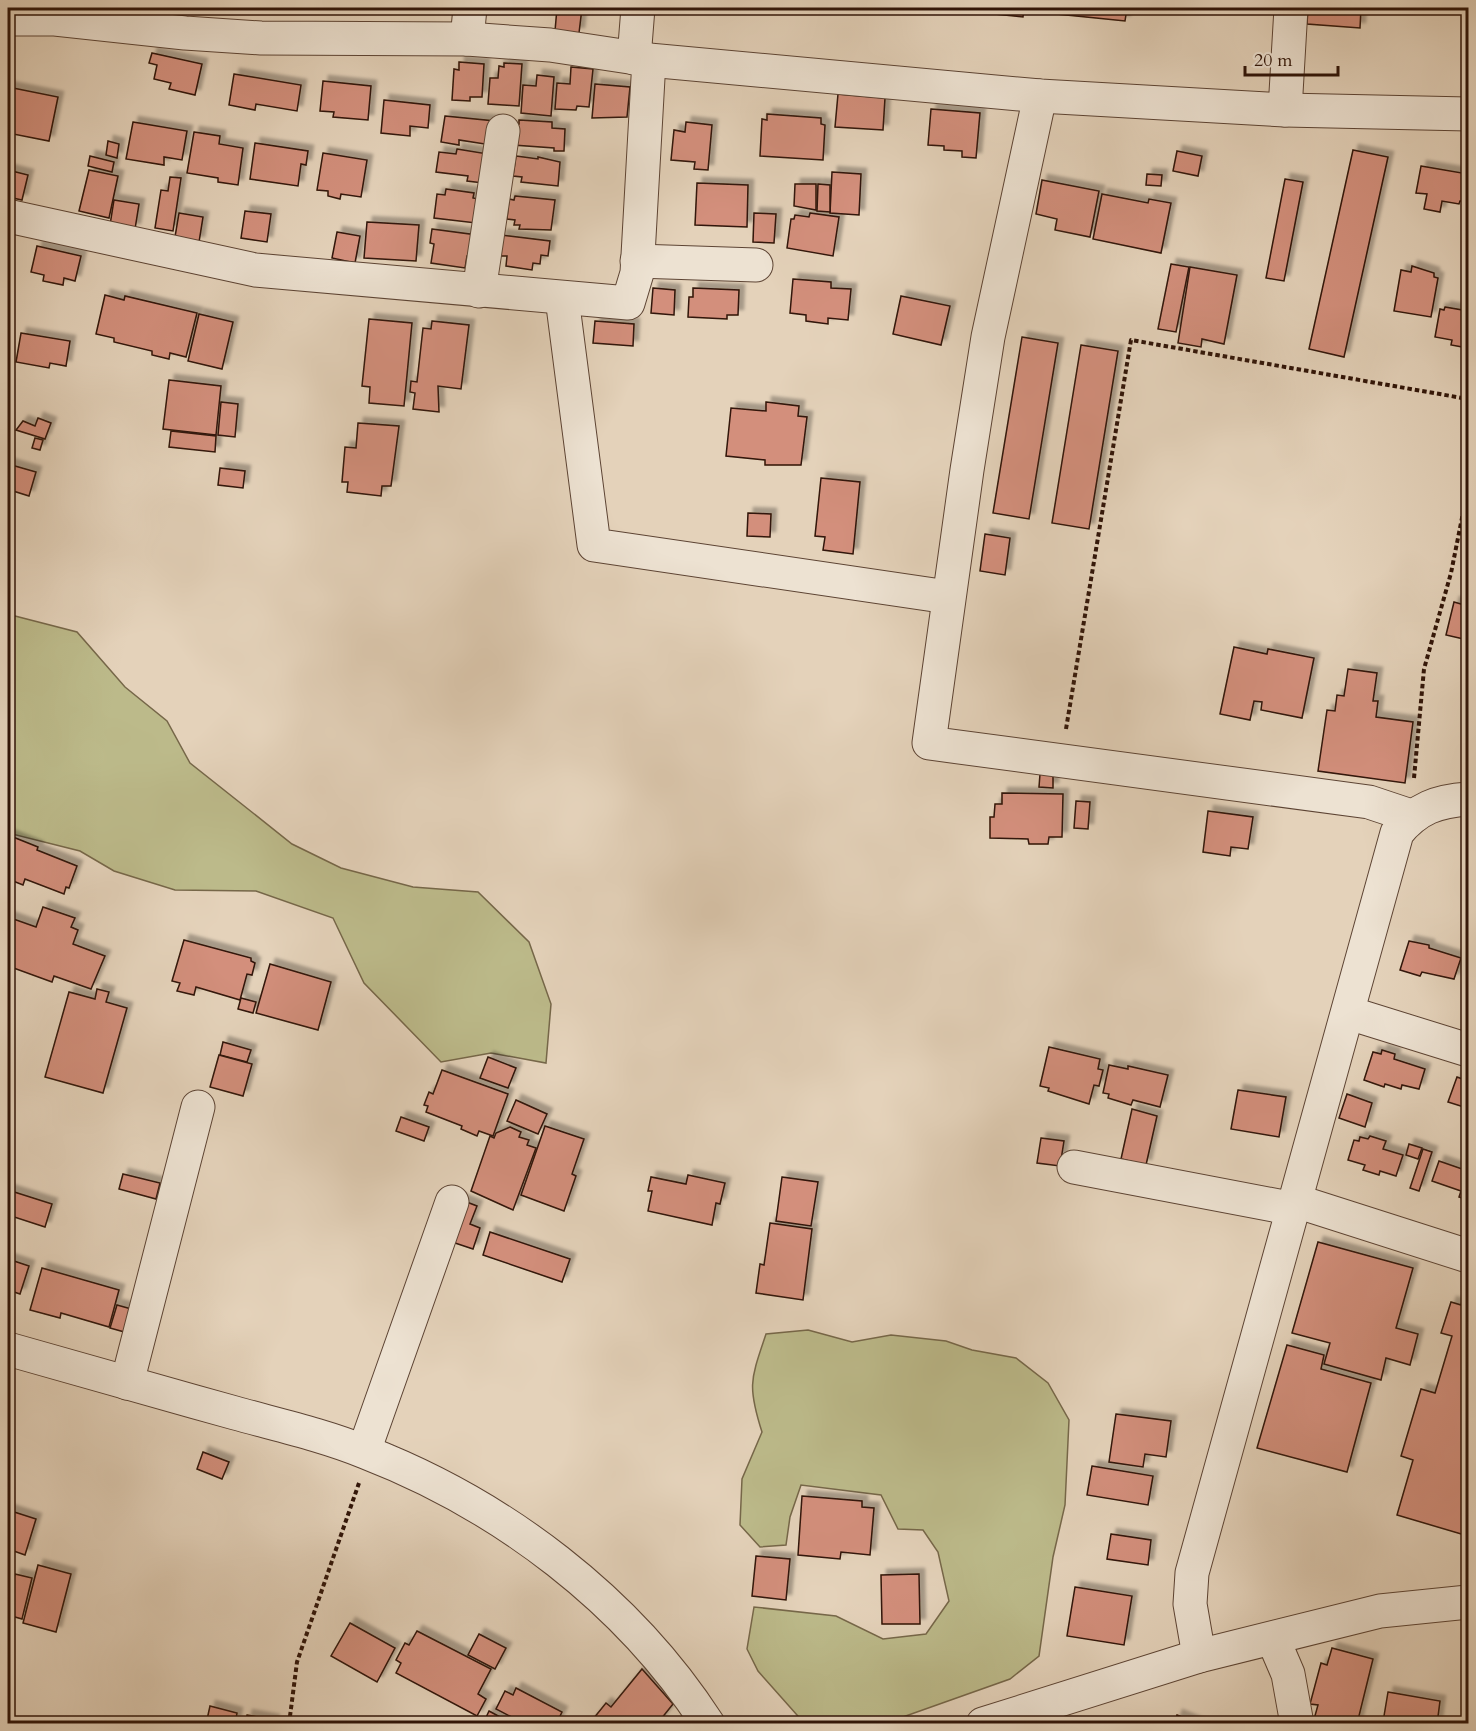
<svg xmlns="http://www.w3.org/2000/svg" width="1476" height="1731" viewBox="0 0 1476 1731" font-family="Cardo,serif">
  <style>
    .green { fill: #bcba8a; stroke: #766749; stroke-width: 1.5 }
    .building { fill: #d38f7b; stroke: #301408; stroke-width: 1.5; filter: url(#shadow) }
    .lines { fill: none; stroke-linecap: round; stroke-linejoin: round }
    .minor-casing { stroke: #5d4434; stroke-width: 35 }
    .path { stroke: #301408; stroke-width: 4; stroke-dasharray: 4.5 3; stroke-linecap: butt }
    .minor { stroke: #ede2d2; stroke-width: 33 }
  </style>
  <defs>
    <filter id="shadow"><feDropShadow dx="5.5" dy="-5.5" stdDeviation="1.5" flood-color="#0004"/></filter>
  </defs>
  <rect width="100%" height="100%" fill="#e4d2ba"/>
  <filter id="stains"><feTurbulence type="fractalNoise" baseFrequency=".00333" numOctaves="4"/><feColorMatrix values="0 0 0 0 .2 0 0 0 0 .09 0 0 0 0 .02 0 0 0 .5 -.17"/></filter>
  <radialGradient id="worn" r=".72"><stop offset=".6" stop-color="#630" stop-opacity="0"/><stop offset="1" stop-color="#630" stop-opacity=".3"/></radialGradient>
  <!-- green -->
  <g class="green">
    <polygon points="15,616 77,632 125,687 167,721 190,763 292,844 341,868 413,887 478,892 529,942 551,1004 546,1063 491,1053 441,1062 364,983 333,918 256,891 175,890 114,871 80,851 8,833 8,619"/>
    <path d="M 808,1330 L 852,1342 L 891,1335 L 946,1341 L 972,1350 L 1016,1358 L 1048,1383 L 1069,1420 L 1065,1505 L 1053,1557 L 1039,1656 L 1010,1679 L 886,1723 L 805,1724 L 758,1671 L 747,1649 L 754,1607 L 836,1616 L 883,1639 L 926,1634 L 949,1601 L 938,1552 L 923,1530 L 898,1529 L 881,1495 L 801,1485 L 790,1517 L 786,1545 L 760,1547 L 740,1525 L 742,1479 L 762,1432 C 747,1385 751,1379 766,1334 Z"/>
  </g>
  <!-- building -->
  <g class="building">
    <polygon points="557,8 582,8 579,33 555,31"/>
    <polygon points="995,8 1024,8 1023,17 995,14"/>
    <polygon points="1058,8 1127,8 1125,21 1057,14"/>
    <polygon points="1308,8 1361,8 1360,28 1307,24"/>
    <polygon points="152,53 202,64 195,95 169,89 171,83 154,79 157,65 149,63"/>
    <polygon points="459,62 484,64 482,97 470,97 470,101 452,100 454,69 459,70"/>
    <polygon points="504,63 522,64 519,106 488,104 490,78 498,78 499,66 504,67"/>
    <polygon points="571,67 593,69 589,107 577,106 576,110 555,109 557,83 570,84"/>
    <polygon points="234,74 301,85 297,111 256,104 255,110 229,105"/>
    <polygon points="537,75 554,77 551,116 521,113 523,85 536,86"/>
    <polygon points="323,81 371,86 368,120 333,117 334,112 320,111"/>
    <polygon points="595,84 630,87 627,117 592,118"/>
    <polygon points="8,87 58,97 49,141 13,134 14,130 8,129"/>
    <polygon points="838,94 885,98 883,130 835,127"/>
    <polygon points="384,100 430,105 428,128 410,126 410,136 381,133"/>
    <polygon points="931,109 980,113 976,158 962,157 962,151 944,150 944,146 928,145"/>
    <polygon points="767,114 821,118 821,124 825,125 823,160 760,156 762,119 767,120"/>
    <polygon points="445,116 495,121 491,145 459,140 459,145 441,142"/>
    <polygon points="519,120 552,122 552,128 565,129 564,151 554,151 554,148 513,145 515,124 519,124"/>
    <polygon points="133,122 187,131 182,160 164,157 164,165 126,159"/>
    <polygon points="686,122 712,125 708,170 694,169 695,162 671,160 674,130 685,132"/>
    <polygon points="194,132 220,136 219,144 243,148 238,185 218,182 218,178 187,173"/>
    <polygon points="108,141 119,144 117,158 106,155"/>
    <polygon points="255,143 308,151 306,165 301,164 298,186 250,179"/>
    <polygon points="457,149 488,154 483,183 467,181 468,176 436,172 439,152 456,154"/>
    <polygon points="1353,150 1388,157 1344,357 1309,349"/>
    <polygon points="1177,151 1202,156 1198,176 1173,171"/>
    <polygon points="323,153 367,160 361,197 341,194 340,199 328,196 328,191 317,190"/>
    <polygon points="90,156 114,162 112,172 88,166"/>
    <polygon points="516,156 538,159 538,157 560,162 558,186 521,182 522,177 513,176"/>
    <polygon points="1421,166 1468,174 1465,201 1460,201 1459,204 1442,201 1440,212 1424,209 1427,194 1416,193"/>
    <polygon points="8,170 28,175 22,200 8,197"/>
    <polygon points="89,170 118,176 109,218 79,211"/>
    <polygon points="832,172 861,174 859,215 830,213"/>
    <polygon points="1147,174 1162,175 1161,186 1146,185"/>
    <polygon points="170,177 181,178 173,231 155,228 161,190 168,191"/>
    <polygon points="1285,179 1303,182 1284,281 1266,278"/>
    <polygon points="1042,180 1099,191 1090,237 1055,230 1057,219 1036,214"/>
    <polygon points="697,183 748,185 747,227 695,225"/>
    <polygon points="795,184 816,184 816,210 794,206"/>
    <polygon points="818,184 830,185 830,212 817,211"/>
    <polygon points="446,189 474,193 473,198 478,199 476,223 434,218 437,194 445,195"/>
    <polygon points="1102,194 1148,203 1149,199 1171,203 1161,253 1093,239"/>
    <polygon points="515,196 555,200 551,230 519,229 520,225 514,225 515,220 507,219 509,199 514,200"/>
    <polygon points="114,200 139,204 135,229 110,225"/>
    <polygon points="245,211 271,214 267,242 241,238"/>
    <polygon points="179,213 203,217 199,242 175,237"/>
    <polygon points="754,213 776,214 774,243 753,242"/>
    <polygon points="810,213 839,217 833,256 787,248 791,219 794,219 795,215 809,217"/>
    <polygon points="367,222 419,225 416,261 364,258"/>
    <polygon points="432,229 477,235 474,256 467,256 465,268 431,263 434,244 430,243"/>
    <polygon points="337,232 360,236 355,263 332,258"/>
    <polygon points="501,235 550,241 548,256 541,255 540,264 533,263 532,270 506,266 507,256 498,256"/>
    <polygon points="37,246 81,256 75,281 64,278 63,285 43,281 44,275 31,272"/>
    <polygon points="1171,264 1189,267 1176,332 1158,329"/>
    <polygon points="1412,266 1434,273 1434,277 1438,278 1431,317 1394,311 1401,270 1411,272"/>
    <polygon points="1190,267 1237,275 1224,344 1202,339 1201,347 1178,343"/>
    <polygon points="793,279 831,282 831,288 851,289 848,320 828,318 828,324 806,321 806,315 790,313"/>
    <polygon points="653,288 675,290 674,315 651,313"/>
    <polygon points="693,288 739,290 738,315 727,315 727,319 688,317 689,297 693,297"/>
    <polygon points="105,295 124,300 125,296 197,313 186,357 170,353 169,359 152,355 152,351 114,342 114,338 96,334"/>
    <polygon points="901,296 950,306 941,345 893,334"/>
    <polygon points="1445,307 1468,311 1468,348 1451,345 1452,340 1435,337 1440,309 1444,310"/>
    <polygon points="199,314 233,322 222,369 188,361"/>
    <polygon points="369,319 412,323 404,406 369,403 370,387 362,386"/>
    <polygon points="432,321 469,325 461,389 438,386 439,412 413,409 415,393 410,392 411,381 417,382 423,328 431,329"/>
    <polygon points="595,321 634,324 633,346 593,343"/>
    <polygon points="21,333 70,341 66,366 50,363 49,368 16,362"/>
    <polygon points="1022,337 1058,343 1029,519 993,513"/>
    <polygon points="1081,345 1118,351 1089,529 1052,523"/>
    <polygon points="169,380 221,386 216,435 163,429"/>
    <polygon points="221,402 238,404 235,437 218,435"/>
    <polygon points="766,402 799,406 798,416 807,417 801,465 765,465 765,460 726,456 731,408 766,411"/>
    <polygon points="38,418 51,423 45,439 16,430 23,421 35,426"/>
    <polygon points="358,423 399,426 391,486 382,486 381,496 347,492 348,482 342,482 345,447 356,448"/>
    <polygon points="171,431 216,436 215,452 169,447"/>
    <polygon points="35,438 43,440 40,450 32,448"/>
    <polygon points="8,464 36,472 29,496 13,491 11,495 8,494"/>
    <polygon points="220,468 245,471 243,488 218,485"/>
    <polygon points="821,478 860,482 853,554 823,550 825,537 815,536"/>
    <polygon points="748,513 771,514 770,537 747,536"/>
    <polygon points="985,534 1010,538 1005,575 980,571"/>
    <polygon points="1454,602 1468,606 1468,640 1446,635"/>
    <polygon points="1234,647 1267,654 1268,649 1314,658 1302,718 1261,710 1262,702 1254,701 1250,720 1220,714"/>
    <polygon points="1348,669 1377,673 1373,701 1378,701 1376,717 1413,722 1405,783 1318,771 1327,710 1335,711 1337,695 1344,696"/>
    <polygon points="1040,774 1053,775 1053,788 1039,787"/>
    <polygon points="1002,793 1063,794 1062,837 1049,837 1048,844 1029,844 1028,839 990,838 990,817 994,817 995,804 1002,804"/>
    <polygon points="1076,801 1090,802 1088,829 1074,828"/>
    <polygon points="1208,811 1253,817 1248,849 1231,847 1230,856 1203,852"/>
    <polygon points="8,835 38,847 37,850 77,866 69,888 66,887 64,894 25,879 23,885 8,879"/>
    <polygon points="43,907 75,918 71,927 78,930 73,944 105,956 91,989 54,976 52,982 8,966 8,917 36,927"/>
    <polygon points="184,940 251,958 251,961 255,963 252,975 247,974 240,1000 196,987 194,995 177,991 180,983 172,981"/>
    <polygon points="1409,941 1429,945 1429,948 1461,958 1454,979 1422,972 1420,976 1400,970"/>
    <polygon points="270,964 331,982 318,1030 256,1013"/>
    <polygon points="97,989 109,992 106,1002 127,1008 103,1093 45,1077 69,992 95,999"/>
    <polygon points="241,998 256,1002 253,1013 238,1009"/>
    <polygon points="223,1042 251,1050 247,1062 220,1055"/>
    <polygon points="1049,1047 1100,1059 1098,1069 1103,1070 1099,1086 1094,1085 1089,1104 1048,1091 1049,1088 1040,1086"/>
    <polygon points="1382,1050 1395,1054 1394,1059 1425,1069 1419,1089 1402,1085 1401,1089 1385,1084 1384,1087 1364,1080 1373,1052 1381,1054"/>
    <polygon points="219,1055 252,1064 243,1096 210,1087"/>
    <polygon points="488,1057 516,1068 508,1088 480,1078"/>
    <polygon points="1109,1065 1128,1069 1128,1066 1168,1075 1160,1107 1133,1100 1131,1105 1108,1098 1109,1094 1103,1093"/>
    <polygon points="442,1070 508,1094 493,1136 479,1131 477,1136 461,1129 462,1126 426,1112 428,1106 424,1105 429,1092 433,1094"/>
    <polygon points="1457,1077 1468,1081 1468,1113 1463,1111 1464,1107 1448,1102"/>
    <polygon points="1238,1090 1286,1097 1279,1137 1231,1129"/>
    <polygon points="1347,1094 1372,1103 1365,1127 1339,1118"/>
    <polygon points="516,1100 547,1114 538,1134 507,1121"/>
    <polygon points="1132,1109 1157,1116 1146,1165 1121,1159"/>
    <polygon points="401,1117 429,1127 424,1141 396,1131"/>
    <polygon points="545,1126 584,1139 572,1174 576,1176 564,1211 521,1195"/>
    <polygon points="510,1127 521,1132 519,1137 529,1140 527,1145 536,1148 513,1210 471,1191 490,1136 494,1138 496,1133"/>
    <polygon points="1370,1136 1386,1141 1383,1149 1403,1155 1396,1176 1380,1171 1379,1175 1363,1170 1365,1165 1348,1160 1354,1140 1359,1141 1360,1137 1368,1139"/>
    <polygon points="1041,1138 1064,1141 1060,1166 1037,1163"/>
    <polygon points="1409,1144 1422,1148 1418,1159 1406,1155"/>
    <polygon points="1423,1149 1432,1152 1419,1191 1410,1188"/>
    <polygon points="1439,1161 1468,1171 1468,1200 1459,1197 1461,1191 1432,1181"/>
    <polygon points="123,1174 160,1183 156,1199 119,1189"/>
    <polygon points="688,1175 725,1183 720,1204 716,1203 712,1225 648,1211 652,1191 648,1191 651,1177 686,1184"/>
    <polygon points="782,1177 818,1182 811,1226 776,1221"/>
    <polygon points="8,1190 52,1204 45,1227 8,1215"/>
    <polygon points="459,1199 477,1206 470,1224 480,1228 473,1249 449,1241"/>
    <polygon points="770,1223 812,1229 803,1300 756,1293 760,1264 764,1265"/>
    <polygon points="490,1232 570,1259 562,1282 483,1255"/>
    <polygon points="1318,1242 1413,1268 1396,1328 1418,1334 1410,1365 1386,1358 1381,1380 1324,1364 1330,1343 1292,1333"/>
    <polygon points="8,1259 29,1266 20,1294 8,1290"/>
    <polygon points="42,1268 119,1290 109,1327 61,1313 60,1318 30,1310"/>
    <polygon points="1468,1280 1468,1536 1397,1515 1413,1460 1401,1456 1421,1389 1435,1393 1452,1336 1441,1333 1451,1302 1461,1305"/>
    <polygon points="117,1305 135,1310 128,1333 110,1328"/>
    <polygon points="1287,1345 1324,1355 1321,1369 1371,1383 1347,1472 1257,1448"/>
    <polygon points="1116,1414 1171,1421 1166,1457 1145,1454 1143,1467 1109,1462"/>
    <polygon points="203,1452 229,1462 222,1479 197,1469"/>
    <polygon points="1092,1466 1153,1476 1148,1505 1087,1495"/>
    <polygon points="802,1496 862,1501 862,1507 874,1508 870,1555 841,1552 840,1559 798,1555"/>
    <polygon points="8,1510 36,1519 25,1555 8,1549"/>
    <polygon points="1111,1534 1151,1540 1148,1565 1107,1559"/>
    <polygon points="756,1556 790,1559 786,1600 752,1596"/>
    <polygon points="38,1565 71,1574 56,1632 23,1623"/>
    <polygon points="15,1574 32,1578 22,1619 8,1615 8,1601"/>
    <polygon points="919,1574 920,1624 882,1624 881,1575"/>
    <polygon points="1075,1587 1132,1596 1124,1645 1067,1636"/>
    <polygon points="350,1623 395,1648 377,1682 331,1656"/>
    <polygon points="417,1631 491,1669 478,1694 486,1699 477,1716 396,1673 401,1663 396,1660 405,1643 409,1645"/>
    <polygon points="479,1634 506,1648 495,1669 468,1655"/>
    <polygon points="1332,1648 1373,1659 1357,1724 1313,1723 1318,1705 1310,1704 1321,1663 1327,1665"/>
    <polygon points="642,1669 673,1704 657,1724 589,1724 606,1703 611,1707"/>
    <polygon points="516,1688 562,1712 556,1724 525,1724 496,1709 505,1691 513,1695"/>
    <polygon points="1388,1692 1440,1701 1437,1724 1383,1722"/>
    <polygon points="210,1706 237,1713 235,1724 206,1724"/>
    <polygon points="489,1711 513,1724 483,1724"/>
    <polygon points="247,1715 274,1720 273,1724 245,1724"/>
    <polygon points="1177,1715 1199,1724 1174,1724"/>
  </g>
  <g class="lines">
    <!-- minor casing -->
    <g class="minor-casing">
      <g id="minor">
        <polyline points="8,19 55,19 185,33 261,38 467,39 550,45 649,60 1040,96 1285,110 1468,114"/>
        <polyline points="467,39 470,8"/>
        <polyline points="634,58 638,8"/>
        <polyline points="1040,96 988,337 967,470 929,743 1369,802 1411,816"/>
        <polyline points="1285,110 1291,8"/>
        <polyline points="8,216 255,270 628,303 637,273 649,60"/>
        <polyline points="637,261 756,265"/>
        <polyline points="479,291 503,131"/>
        <polyline points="562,298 594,545 948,597"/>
        <polyline points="1349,1013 1468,1050"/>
        <polyline points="1074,1167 1294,1209"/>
        <polyline points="1296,1201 1468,1256"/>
        <path d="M 8,1349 C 83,1370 159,1392 235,1413 C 278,1425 323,1435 365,1452 C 502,1505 628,1600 708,1724"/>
        <polyline points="127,1383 198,1107"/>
        <polyline points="364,1451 452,1202"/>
        <polyline points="1273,1639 1288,1674 1297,1724"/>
        <path d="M 1199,1656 L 1190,1604 L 1192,1573 L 1397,833 C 1417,808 1438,801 1468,799"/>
        <polyline points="983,1724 1199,1656 1380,1611 1468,1602"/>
      </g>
    </g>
    <!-- path -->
    <g class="path">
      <polyline points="1066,729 1131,340 1468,399"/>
      <polyline points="1414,778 1424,669 1451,573 1468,488"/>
      <polyline points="289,1724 297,1662 359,1483"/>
    </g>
    <!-- minor -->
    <use href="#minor" class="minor"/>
  </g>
  <!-- margin -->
  <rect width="1476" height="1731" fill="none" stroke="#e4d2ba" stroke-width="30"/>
  <rect x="9" y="9" width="1458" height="1713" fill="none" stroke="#301408" stroke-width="3"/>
  <rect x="15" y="15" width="1446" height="1701" fill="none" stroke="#301408" stroke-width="1.5"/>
  <!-- scale -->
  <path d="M1245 66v9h93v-9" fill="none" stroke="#301408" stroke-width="3"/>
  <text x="1254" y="66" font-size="18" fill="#301408" stroke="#ede2d2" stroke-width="4.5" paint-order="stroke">20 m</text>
  <rect width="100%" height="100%" filter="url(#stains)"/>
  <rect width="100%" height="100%" fill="url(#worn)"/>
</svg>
